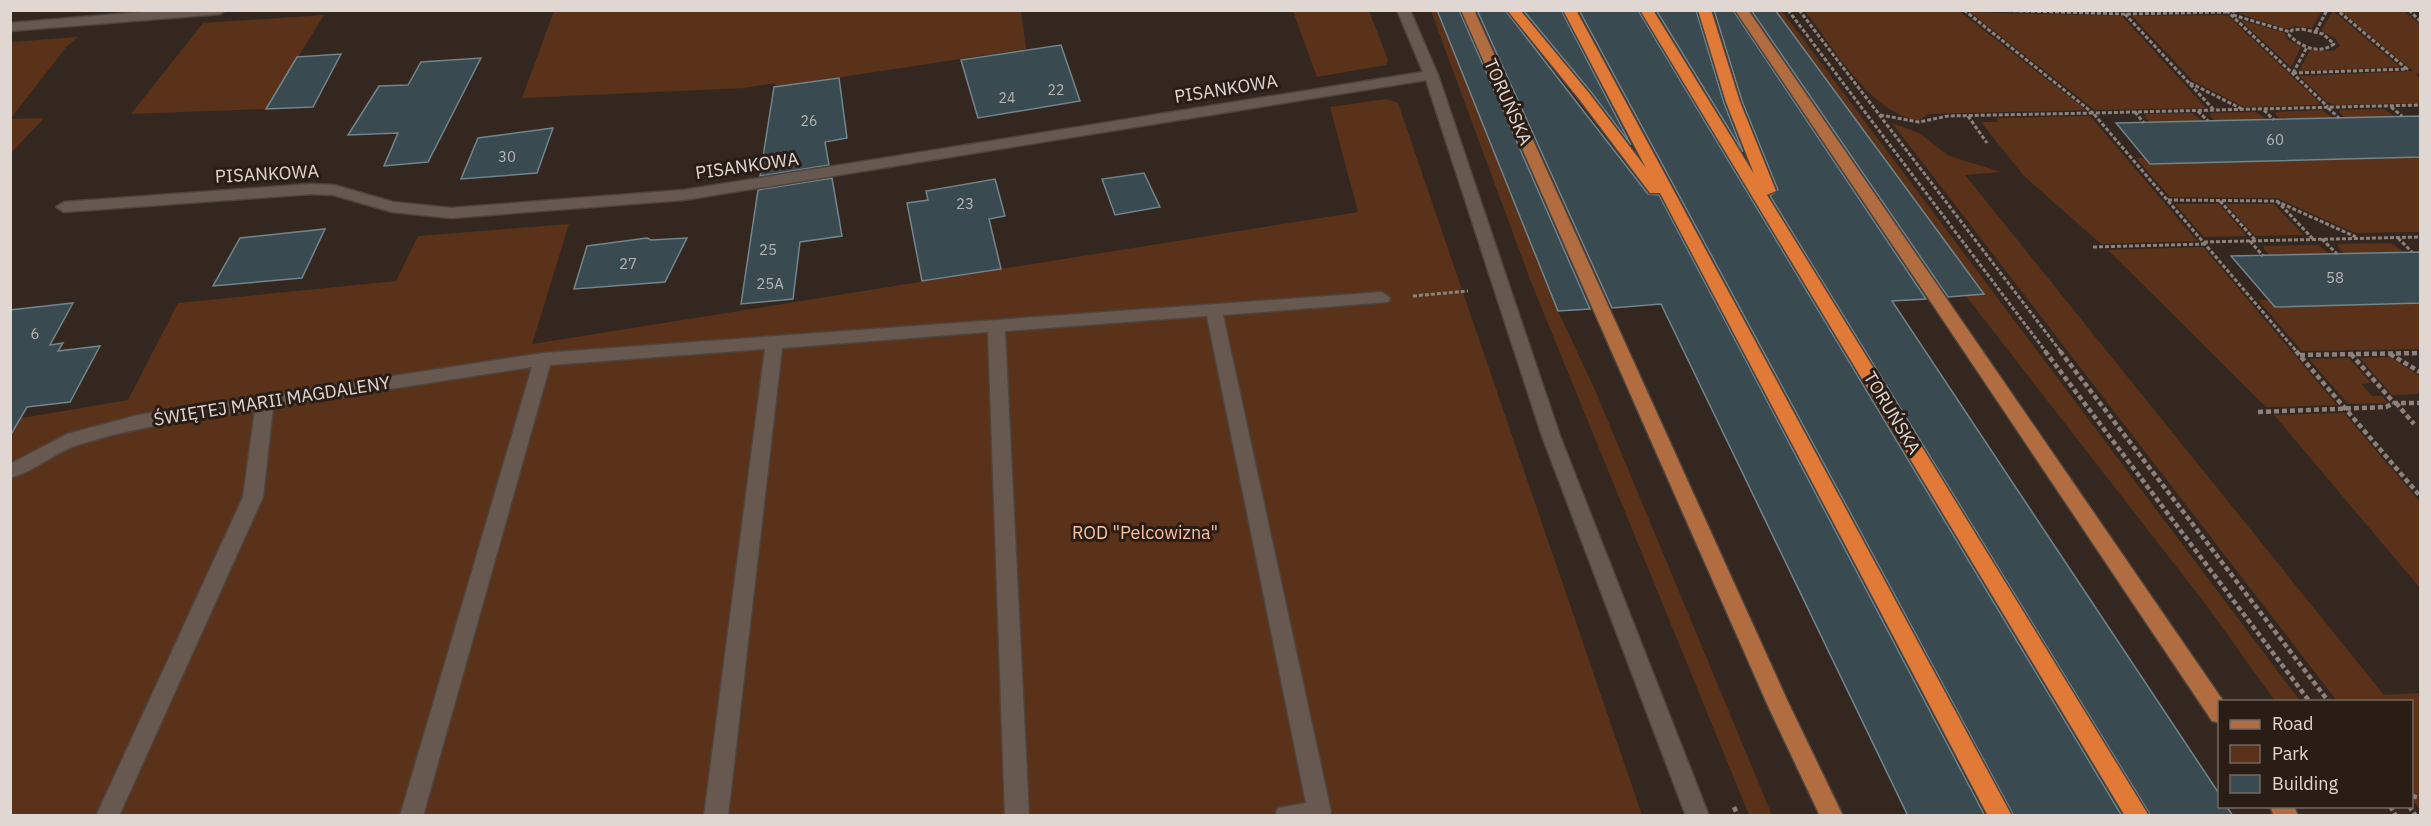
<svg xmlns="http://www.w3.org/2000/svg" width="2431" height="826" viewBox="0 0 2431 826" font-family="'IBM Plex Sans',sans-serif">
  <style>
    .green { fill: #5a3219 }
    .building { fill: #3a4a51; stroke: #72848c; stroke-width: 1.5 }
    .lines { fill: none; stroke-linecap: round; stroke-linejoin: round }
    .lane-casing { stroke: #4e443d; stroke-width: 3 }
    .street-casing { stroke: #4e443d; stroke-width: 3 }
    .primary-casing { stroke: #4e443d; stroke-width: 3 }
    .highway-casing { stroke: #4e443d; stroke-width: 3 }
    .path-far1 { stroke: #8c817b; stroke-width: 3; stroke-dasharray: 4 2; stroke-linecap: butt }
    .path { stroke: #8c817b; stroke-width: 4.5; stroke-dasharray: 5 3; stroke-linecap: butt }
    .lane { fill: #685950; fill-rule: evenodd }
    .street { fill: #685950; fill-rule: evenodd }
    .primary { fill: #b16d40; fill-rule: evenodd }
    .highway { fill: #e17a36; fill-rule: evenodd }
    .labels { text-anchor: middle; stroke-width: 6; stroke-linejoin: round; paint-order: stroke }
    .far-number-label { font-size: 14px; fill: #b6b4b2 }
    .number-label { font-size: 15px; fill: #b6b4b2 }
    .street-label { font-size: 18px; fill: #e0d7d2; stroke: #2a1d16 }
    .park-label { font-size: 18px; fill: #fbc1a1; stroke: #2a1d16 }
  </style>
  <rect width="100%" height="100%" fill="#342720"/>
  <!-- green -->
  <g class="green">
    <polygon points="554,11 1021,11 1026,49 776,87 775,83 744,88 522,98"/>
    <polygon points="1293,11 1369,11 1388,60 1386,65 1317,77"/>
    <polygon points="1431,11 1437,11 1558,311 1595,390 1772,815 1749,815 1531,282"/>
    <polygon points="1775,11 1782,11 2300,701 2275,701 2207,606 1966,296 1984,294"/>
    <path d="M 1805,11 L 1959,11 L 2086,110 L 1929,114 L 1919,120 C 1870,114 1834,47 1805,11 Z"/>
    <polygon points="2262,11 2262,10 2322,11 2312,28 2294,26 2287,29 2237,13"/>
    <polygon points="2333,11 2400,67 2299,71 2310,50 2333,51 2340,46 2335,38 2321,31"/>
    <polygon points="2341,11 2404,11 2420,24 2420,73 2416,74 2420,78 2420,103 2335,105 2327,102 2299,76 2413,71"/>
    <polygon points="1970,12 2122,16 2206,108 2095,110"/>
    <polygon points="324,15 266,109 131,114 203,23"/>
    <polygon points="2224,15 2228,16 2320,103 2318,105 2244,107 2193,81 2132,16"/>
    <polygon points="2240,20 2285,33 2287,39 2301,47 2291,67"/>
    <polygon points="78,37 67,46 11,118 11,42"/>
    <polygon points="1386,99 1398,103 1642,815 11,816 11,420 128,400 178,303 396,281 418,236 569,224 532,344 1358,212 1330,107"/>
    <polygon points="2384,109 2396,117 2345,118 2339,112 2340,110"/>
    <polygon points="2322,110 2333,118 2281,119 2275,114 2276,112"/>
    <polygon points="2256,112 2267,120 2215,121 2210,115 2211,113"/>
    <polygon points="2192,113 2202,121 2150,122 2145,117 2146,114"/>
    <polygon points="2090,116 2197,241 2101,244 2023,175 1981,122 1998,122 1996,118"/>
    <polygon points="44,118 11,153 11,119"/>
    <polygon points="1892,123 1919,133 1949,156 2001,172 1965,175 2384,695 2420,693 2420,810 2412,799 2412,702 2337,701"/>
    <polygon points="2420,157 2420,232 2355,233 2277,198 2170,197 2136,158"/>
    <polygon points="2175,204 2219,204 2247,236 2204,237"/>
    <polygon points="2226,204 2274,204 2303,235 2255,236"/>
    <polygon points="2391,243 2404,252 2344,254 2338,247 2338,244"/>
    <polygon points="2318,245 2330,254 2270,256 2264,249 2264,246"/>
    <polygon points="2203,247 2337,405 2266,407 2108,250"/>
    <polygon points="2258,300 2420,303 2420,349 2302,351"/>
    <polygon points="2390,357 2420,376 2420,394 2392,395 2360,358"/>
    <polygon points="2349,358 2371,383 2361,384 2372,396 2382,396 2388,403 2348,404 2309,359"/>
    <polygon points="2344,413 2420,502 2420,588 2274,415"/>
  </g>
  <!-- building -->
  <g class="building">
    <polygon points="1437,10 1459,10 1590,309 1558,311"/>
    <polygon points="1477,10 1505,10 1648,194 1659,195 1985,816 1908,816 1661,304 1612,308"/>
    <polygon points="1523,10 1561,10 1631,145 1591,92"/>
    <polygon points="1579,10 1638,10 2122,816 2014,816"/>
    <polygon points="1656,10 1696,10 1724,103 1743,152"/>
    <polygon points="1714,10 1733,10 1926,299 1892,301 2220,795 2220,807 2227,807 2233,816 2151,816 1770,196 1778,190 1742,101"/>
    <polygon points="1751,10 1775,10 1984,294 1948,297"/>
    <polygon points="1061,45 1080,101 978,118 961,60"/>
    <polygon points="341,54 313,107 266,109 297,57"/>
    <polygon points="481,58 428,162 384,166 398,133 348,135 379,86 408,85 421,62"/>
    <polygon points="839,78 847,138 825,142 829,165 760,176 774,87"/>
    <polygon points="2421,116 2421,157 2150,164 2116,123"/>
    <polygon points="553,128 537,173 461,179 478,138"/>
    <polygon points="1144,173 1160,207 1115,215 1102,179"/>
    <polygon points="832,178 842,236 800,242 793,299 741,304 758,190"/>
    <polygon points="995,179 1005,216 989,219 1001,269 922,281 907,203 928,200 926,191"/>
    <polygon points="325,229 302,278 213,286 240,238"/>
    <polygon points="647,238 651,240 687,238 665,282 574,289 587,246"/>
    <polygon points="2421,252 2421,303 2275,307 2231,256"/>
    <polygon points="73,303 50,345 63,343 58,351 100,346 70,402 27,407 10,436 10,310"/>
  </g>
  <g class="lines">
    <!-- lane casing -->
    <g class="lane-casing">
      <path id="lane" d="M 1382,292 L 1390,298 L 1388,302 L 1223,315 L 1331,812 L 1329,816 L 1275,816 L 1278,808 L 1306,803 L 1207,316 L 1005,331 L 1029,816 L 1005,816 L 988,332 L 782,348 L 728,816 L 704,816 L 765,349 L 550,365 L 423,816 L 400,816 L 532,367 L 273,407 L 263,497 L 119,816 L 96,816 L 243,497 L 255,410 C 197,419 138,426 81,444 C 56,451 36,471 10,478 L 10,464 L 67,434 L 138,415 L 543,353 Z"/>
    </g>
    <!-- street casing -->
    <g class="street-casing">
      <g id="street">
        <polygon points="166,10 226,10 220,14 10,31 10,23"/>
        <polygon points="1397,10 1410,10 1438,75 1560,436 1709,816 1686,816 1542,436 1426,80 684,200 451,218 392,212 333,195 311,194 64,212 56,207 64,202 311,184 334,185 393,202 451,208 684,190 1423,72"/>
      </g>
    </g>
    <!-- primary casing -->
    <g class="primary-casing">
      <g id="primary">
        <polygon points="1461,10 1474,10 1788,702 1843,816 1820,816 1768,706"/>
        <polygon points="1735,10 1748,10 2224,702 2220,702 2220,723 2212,721"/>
        <polygon points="2270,806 2294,806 2298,816 2274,816"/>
      </g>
    </g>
    <!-- highway casing -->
    <g class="highway-casing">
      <g id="highway">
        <polygon points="1507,10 1520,10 1589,93 1646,168 1563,10 1576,10 2012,816 1988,816 1660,193 1650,193 1579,99"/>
        <polygon points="1640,10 1653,10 1754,174 1726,102 1698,10 1711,10 1740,102 1776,191 1767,195 2149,816 2125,816"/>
      </g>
    </g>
    <!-- path-far1 -->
    <g class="path-far1">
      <polyline points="1788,10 2046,352"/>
      <polyline points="1799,10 2061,352"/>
      <polyline points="1964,10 2093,113 2420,105"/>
      <polyline points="1989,10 2125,14 2228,12"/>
      <polyline points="2242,10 2228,12 2328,107"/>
      <polyline points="2409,10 2420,21"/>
      <polyline points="2125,14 2214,110"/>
      <polyline points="2233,15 2290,32"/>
      <path d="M 2302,29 L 2323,34 L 2334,44 C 2319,55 2301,47 2289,35 L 2292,30 Z"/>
      <polyline points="2316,31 2327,10"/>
      <polyline points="2293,73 2407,69 2337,10"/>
      <polyline points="2293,73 2307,47"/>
      <polyline points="2190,83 2242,109"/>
      <polyline points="2391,107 2402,116"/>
      <polyline points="2328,108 2339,118"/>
      <polyline points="2264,110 2274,120"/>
      <polyline points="2198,111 2208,121"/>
      <polyline points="2135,112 2144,123"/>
      <polyline points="1880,115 1919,122 1948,116 2093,113 2297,352"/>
      <polyline points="1968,116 1987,143"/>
      <polyline points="2168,200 2276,201 2356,237"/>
      <polyline points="2220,201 2255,240"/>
      <polyline points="2277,201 2313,239"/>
      <polyline points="2398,238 2412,252"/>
      <polyline points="2322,239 2337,254"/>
      <polyline points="2250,241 2263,256"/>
      <polyline points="2204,242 2420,237"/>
      <polyline points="2093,247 2205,244"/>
      <polyline points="1413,296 1468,291"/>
    </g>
    <!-- path -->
    <g class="path">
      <polyline points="2045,351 2310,702"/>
      <polyline points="2060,351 2329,702"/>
      <polyline points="2296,351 2420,496"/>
      <polyline points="2351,354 2394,403"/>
      <polyline points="2390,354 2420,372"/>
      <polyline points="2300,355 2420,353"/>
      <polyline points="2396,403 2414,424"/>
      <polyline points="2258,412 2386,407 2394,403 2420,403"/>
      <polyline points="2412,796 2420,798"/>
      <polyline points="2390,806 2396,816"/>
      <polyline points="2409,806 2416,816"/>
      <polyline points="1734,807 1738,816"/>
    </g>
    <!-- lane -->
    <use href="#lane" class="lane"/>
    <!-- street -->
    <use href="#street" class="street"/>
    <!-- primary -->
    <use href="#primary" class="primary"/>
    <!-- highway -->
    <use href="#highway" class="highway"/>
  </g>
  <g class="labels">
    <!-- far-number labels -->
    <g class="far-number-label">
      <text x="1056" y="95">22</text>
      <text x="1007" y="103">24</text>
      <text x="809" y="126">26</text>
    </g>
    <!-- number labels -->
    <g class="number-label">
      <text x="2275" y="145">60</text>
      <text x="507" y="162">30</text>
      <text x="965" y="209">23</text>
      <text x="768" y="255">25</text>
      <text x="628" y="269">27</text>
      <text x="2335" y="283">58</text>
      <text x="770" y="289">25A</text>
      <text x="35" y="339">6</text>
    </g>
    <!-- street labels -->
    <g class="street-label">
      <text transform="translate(1226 89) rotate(-9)" y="6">PISANKOWA</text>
      <text transform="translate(1508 102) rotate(66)" y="6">TORUŃSKA</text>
      <text transform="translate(747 166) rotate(-8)" y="6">PISANKOWA</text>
      <text transform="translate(267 174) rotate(-3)" y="6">PISANKOWA</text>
      <text transform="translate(272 401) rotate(-9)" y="6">ŚWIĘTEJ MARII MAGDALENY</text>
      <text transform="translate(1892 413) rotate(59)" y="6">TORUŃSKA</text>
    </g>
    <!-- park labels -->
    <g class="park-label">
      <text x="1145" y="539">ROD "Pelcowizna"</text>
    </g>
  </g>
  <!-- border -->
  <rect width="2431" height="826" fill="none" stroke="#e0d7d2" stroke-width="24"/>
  <!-- legend -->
  <rect x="2218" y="700" width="195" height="108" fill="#2a1d16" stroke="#736761" stroke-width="1.5"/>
  <rect x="2230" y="720" width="30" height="9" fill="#b16d40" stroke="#736761" stroke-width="1.5"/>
  <text x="2272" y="730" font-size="18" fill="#e0d7d2">Road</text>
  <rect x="2230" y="745" width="30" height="18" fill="#5a3219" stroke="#736761" stroke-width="1.5"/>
  <text x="2272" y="760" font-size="18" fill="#e0d7d2">Park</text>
  <rect x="2230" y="775" width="30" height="18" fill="#3a4a51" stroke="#736761" stroke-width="1.5"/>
  <text x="2272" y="790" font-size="18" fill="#e0d7d2">Building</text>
</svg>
